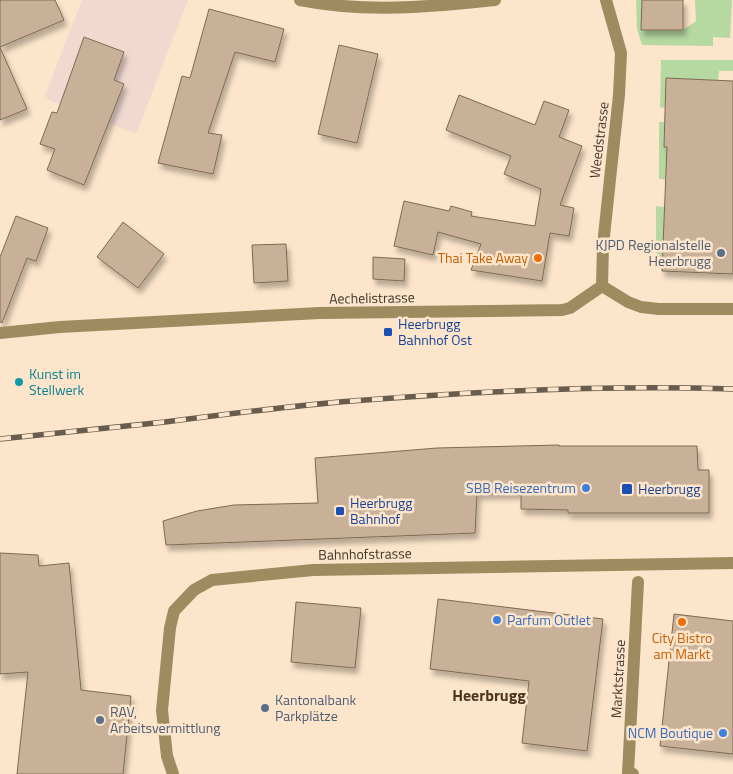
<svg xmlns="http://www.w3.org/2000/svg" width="733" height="774" viewBox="0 0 733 774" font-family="'Titillium Web',sans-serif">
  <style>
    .education { fill: #f1d9d0 }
    .green { fill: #b6d9a2 }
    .building { fill: #c8b198; stroke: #7e6a52; filter: url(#shadow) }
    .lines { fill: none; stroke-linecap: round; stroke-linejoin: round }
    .minor { stroke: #9e8b5f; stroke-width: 12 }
    .rail-casing { stroke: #685c4e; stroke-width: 5.5 }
    .rail { stroke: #fce5ca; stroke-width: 4; stroke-dasharray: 11; stroke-linecap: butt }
    .service-dot { fill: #5c6f8a; stroke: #fce5ca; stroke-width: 2 }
    .food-dot { fill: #e8710a; stroke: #fce5ca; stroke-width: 2 }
    .transit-dot { fill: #1a4fb4; stroke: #fce5ca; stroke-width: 2 }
    .culture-dot { fill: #0f9aa8; stroke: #fce5ca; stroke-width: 2 }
    .shop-dot { fill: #3f7fe0; stroke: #fce5ca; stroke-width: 2 }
    .labels { text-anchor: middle; stroke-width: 5; stroke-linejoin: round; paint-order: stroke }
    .street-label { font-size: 14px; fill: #40372d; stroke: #fce5ca }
    .service-label { font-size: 14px; fill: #4e5e75; stroke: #fce5ca; text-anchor: start }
    .food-label { font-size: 14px; fill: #c56008; stroke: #fce5ca; text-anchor: end }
    .transit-label { font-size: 14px; fill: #164399; stroke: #fce5ca; text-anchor: start }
    .culture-label { font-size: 14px; fill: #0d838f; stroke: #fce5ca; text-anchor: start }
    .shop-label { font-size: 14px; fill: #366cbe; stroke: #fce5ca; text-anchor: end }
    .quarter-label { font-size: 16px; font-weight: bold; fill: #4a3722; stroke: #fce5ca }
  </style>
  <defs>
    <filter id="shadow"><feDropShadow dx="3" dy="5.5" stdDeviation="2.5" flood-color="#0004"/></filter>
  </defs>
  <rect width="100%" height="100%" fill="#fce5ca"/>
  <!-- education -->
  <polygon class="education" points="82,0 188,0 136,134 44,98"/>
  <!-- green -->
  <g class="green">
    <polygon points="636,0 642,0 642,30 683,30 696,21 695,0 732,0 730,38 713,37 713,46 642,45 637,29"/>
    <polygon points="661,60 733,60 733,71 719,71 718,80 666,78 665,107 660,108"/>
    <polygon points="659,122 665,122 664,147 733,150 733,182 659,179"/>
    <polygon points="656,206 663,207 733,210 664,226 662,267 656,267"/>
  </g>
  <!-- building -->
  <g class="building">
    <polygon points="0,0 55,0 64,20 0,47 27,109 0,120"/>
    <polygon points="642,0 683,0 683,30 641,30"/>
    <polygon points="209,9 284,29 275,62 235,52 208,133 222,135 213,174 158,163 182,76 190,78"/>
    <polygon points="84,37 124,52 114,80 124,84 84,185 47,170 55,149 40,144 52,112 57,113"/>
    <polygon points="339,45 378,54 357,143 318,134"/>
    <polygon points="666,78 733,81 733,274 662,271 667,147 664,147"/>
    <polygon points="459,95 535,125 544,101 569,110 559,137 582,146 560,205 574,208 569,236 550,233 542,281 471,270 481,244 438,232 433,255 394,246 404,201 449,211 451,206 472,212 471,216 535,226 541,189 504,174 511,156 446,130"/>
    <polygon points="16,216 48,228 36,261 27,258 2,323 0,322 0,257"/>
    <polygon points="123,222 164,254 138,288 97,257"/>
    <polygon points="286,244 288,281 254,283 252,245"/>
    <polygon points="373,257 405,259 404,281 373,279"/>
    <polygon points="559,445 559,446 697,446 698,470 709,470 709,513 568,513 568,510 521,509 521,493 477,494 475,533 166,545 163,521 197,511 234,505 318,503 315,458 437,448"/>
    <polygon points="0,553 38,555 39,566 69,563 81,690 131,696 123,774 17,774 28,672 0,674"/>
    <polygon points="438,599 603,619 587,751 522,743 529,681 430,669"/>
    <polygon points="296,602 361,608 355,668 291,662"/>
    <polygon points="674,614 733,621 733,754 660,746"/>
  </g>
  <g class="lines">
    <!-- minor -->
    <g class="minor">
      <path d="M 300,0 C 365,13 430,7 495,0"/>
      <polyline points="602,286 603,245 619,95 621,53 606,0"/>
      <polyline points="602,286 628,302 641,307 659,309 733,309"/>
      <polyline points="0,333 60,327 319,313 562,310 570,308 602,286"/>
      <polyline points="173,774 167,756 162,710 170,628 174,611 194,590 212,580 313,570 733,563"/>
      <polyline points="633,774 628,773 638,582"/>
    </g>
    <!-- rail casing -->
    <g class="rail-casing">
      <path id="rail" d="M 0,439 C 55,433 110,428 165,422 C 227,414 290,406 352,401 C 479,391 606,385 733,389"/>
    </g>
    <!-- rail -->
    <use href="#rail" class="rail"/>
  </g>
  <!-- markers -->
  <g class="service-dot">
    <circle cx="721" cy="253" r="5"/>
    <circle cx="265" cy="708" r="5"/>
    <circle cx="100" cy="720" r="5"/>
  </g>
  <g class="food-dot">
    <circle cx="538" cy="258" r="5"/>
    <circle cx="682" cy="622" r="5"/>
  </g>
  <g class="transit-dot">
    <rect x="383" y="327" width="10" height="10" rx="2.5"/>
    <rect x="621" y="483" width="12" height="12" rx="2.5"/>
    <rect x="335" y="506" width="10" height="10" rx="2.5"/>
  </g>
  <circle class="culture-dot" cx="19" cy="382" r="5"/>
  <g class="shop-dot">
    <circle cx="586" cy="488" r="5"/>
    <circle cx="497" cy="620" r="5"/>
    <circle cx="723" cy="733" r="5"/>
  </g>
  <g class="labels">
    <!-- street labels -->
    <g class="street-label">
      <text transform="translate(599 140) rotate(-83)" y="5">Weedstrasse</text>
      <text transform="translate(372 298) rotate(-1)" y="5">Aechelistrasse</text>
      <text transform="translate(365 554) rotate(-1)" y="5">Bahnhofstrasse</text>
      <text transform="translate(618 679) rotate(-87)" y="5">Marktstrasse</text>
    </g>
    <!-- service labels -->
    <g class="service-label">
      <text x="711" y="250" text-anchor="end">KJPD Regionalstelle<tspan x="711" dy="16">Heerbrugg</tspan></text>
      <text x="275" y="705">Kantonalbank<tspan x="275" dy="16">Parkplätze</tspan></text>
      <text x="110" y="717">RAV,<tspan x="110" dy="16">Arbeitsvermittlung</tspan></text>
    </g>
    <!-- food labels -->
    <g class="food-label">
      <text x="528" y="263">Thai Take Away</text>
      <text x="682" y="643" text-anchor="middle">City Bistro<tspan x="682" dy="16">am Markt</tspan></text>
    </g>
    <!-- transit labels -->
    <g class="transit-label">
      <text x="398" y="329">Heerbrugg<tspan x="398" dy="16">Bahnhof Ost</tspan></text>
      <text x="638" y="494">Heerbrugg</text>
      <text x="350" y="508">Heerbrugg<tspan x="350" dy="16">Bahnhof</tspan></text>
    </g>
    <!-- culture labels -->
    <g class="culture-label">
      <text x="29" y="379">Kunst im<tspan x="29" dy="16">Stellwerk</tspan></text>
    </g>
    <!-- shop labels -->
    <g class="shop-label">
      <text x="576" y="493">SBB Reisezentrum</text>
      <text x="507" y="625" text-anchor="start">Parfum Outlet</text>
      <text x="713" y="738">NCM Boutique</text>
    </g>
    <!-- quarter labels -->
    <g class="quarter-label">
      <text x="489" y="701">Heerbrugg</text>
    </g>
  </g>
</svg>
